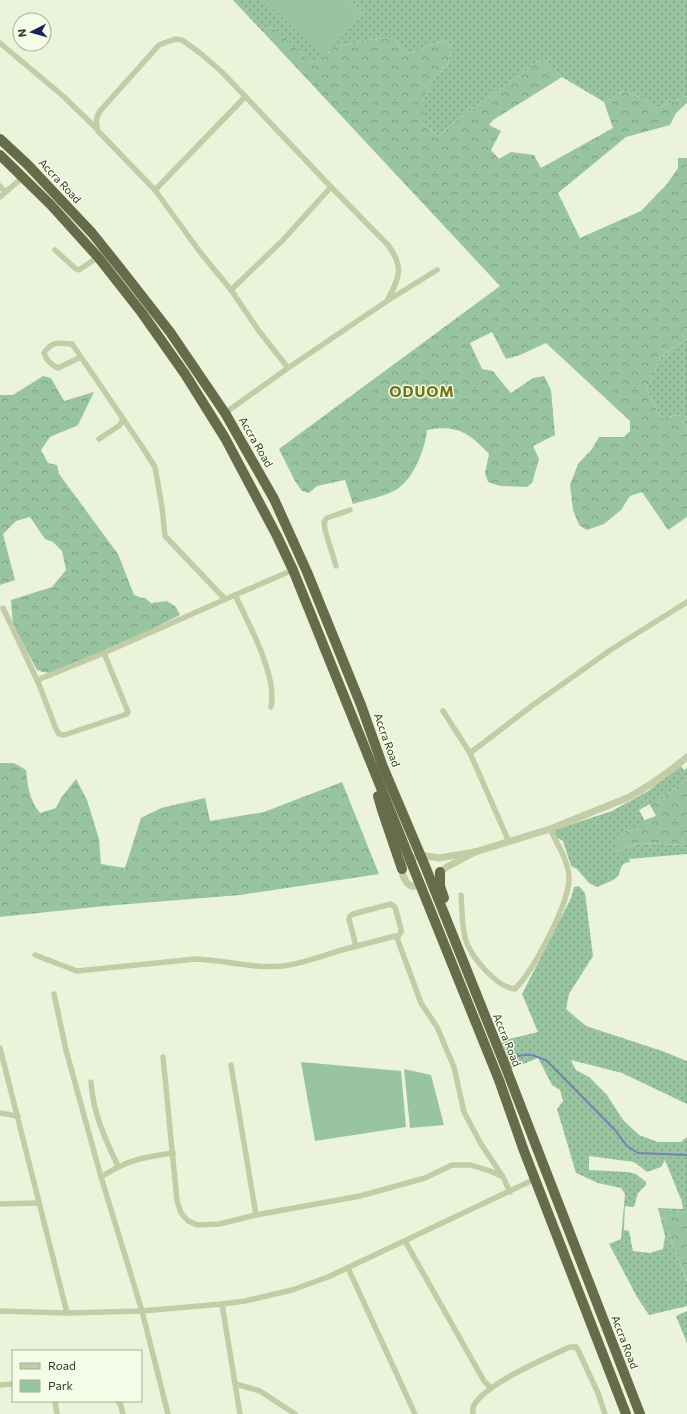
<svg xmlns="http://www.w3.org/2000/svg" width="687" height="1414" viewBox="0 0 687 1414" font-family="Commissioner,sans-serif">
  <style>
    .grass { fill: url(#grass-dots); fill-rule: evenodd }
    .forest { fill: url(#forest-crowns) }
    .park { fill: #99c4a0 }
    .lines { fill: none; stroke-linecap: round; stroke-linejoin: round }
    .stream { stroke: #7780b4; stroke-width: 2 }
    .minor { stroke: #c2cda5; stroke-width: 5.5 }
    .tertiary { stroke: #c2cda5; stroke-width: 7 }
    .trunk { stroke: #666b4a; stroke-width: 10 }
    .labels { text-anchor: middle; stroke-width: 3; stroke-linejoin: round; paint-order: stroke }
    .street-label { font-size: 11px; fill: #363827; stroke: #f4fbe7 }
    .district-label { font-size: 15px; font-weight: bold; letter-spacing: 1px; fill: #717617; stroke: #f4fbe7 }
  </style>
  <defs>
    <pattern id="grass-dots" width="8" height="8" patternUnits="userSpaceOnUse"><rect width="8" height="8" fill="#99c4a0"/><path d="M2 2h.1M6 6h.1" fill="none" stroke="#7ea082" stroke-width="1.8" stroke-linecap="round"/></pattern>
    <pattern id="forest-crowns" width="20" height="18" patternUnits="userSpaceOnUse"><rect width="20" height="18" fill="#99c4a0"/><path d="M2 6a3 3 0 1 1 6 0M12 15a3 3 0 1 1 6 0" fill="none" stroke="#7ea082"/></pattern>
  </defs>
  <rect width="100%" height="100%" fill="#ebf4db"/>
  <!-- grass -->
  <g class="grass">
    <polygon points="233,0 264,0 323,56 364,13 350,0 687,0 687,96 658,108 639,97 624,91 604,102 562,77 543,58 453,123 439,136 423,124 423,101 432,81 447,66 453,49 446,40 427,46 410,54 403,52 395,39 378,38 334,47 320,61 311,62 275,29 267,27 264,33"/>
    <polygon points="687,339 687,430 680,415 661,418 647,390 660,357"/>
    <path d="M 681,766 L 684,770 L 687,768 L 687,779 L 666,795 L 639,810 L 645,821 L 642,822 L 642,829 L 626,831 L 615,843 L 617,851 L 640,843 L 687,845 L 687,854 L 629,859 L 630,862 C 620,863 622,869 618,876 C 613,881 604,884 597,887 L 589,883 L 577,869 L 571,866 L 563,841 L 556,837 L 554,830 L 612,811 L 648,791 Z"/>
    <path d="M 579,886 L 585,893 L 593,956 L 569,994 L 566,1009 L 586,1026 L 662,1051 L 687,1061 L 687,1104 L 622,1073 L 571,1060 L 576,1070 L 589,1077 L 607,1095 L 623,1120 L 639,1135 L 658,1142 L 681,1142 L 687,1137 L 687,1212 L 660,1210 L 687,1282 L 687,1306 L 649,1315 L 637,1297 L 609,1244 L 621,1239 L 625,1194 L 621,1188 L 598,1183 L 576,1173 L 557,1109 L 563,1101 L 560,1090 L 552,1085 L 538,1058 L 511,1069 L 501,1041 L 538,1032 L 522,994 L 571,898 L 574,887 ZM 589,1156 L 634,1162 L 647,1172 L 661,1167 L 665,1160 L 682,1202 L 683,1209 L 658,1208 L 665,1236 L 663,1249 L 650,1253 L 633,1251 L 629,1231 L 624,1230 L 625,1206 L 634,1207 L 638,1193 L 646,1185 L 646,1182 L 636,1174 L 628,1172 L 589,1170 Z"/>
    <polygon points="687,1311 687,1343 676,1316"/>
  </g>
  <!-- forest -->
  <g class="forest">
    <path d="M 267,27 L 275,29 L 311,62 L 320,61 L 334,47 L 378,38 L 395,39 L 403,52 L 410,54 L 427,46 L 446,40 L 453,49 L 447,66 L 432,81 L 423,101 L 423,124 L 439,136 L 453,123 L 543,58 L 562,77 L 493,120 L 489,125 L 501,131 L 491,150 L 499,159 L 511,152 L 534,155 L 541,168 L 613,128 L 604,102 L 624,91 L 639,97 L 658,108 L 687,96 L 687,103 L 676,113 L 670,125 L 626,137 L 558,193 L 580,238 L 641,211 L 667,184 L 678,168 L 678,158 L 687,158 L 687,339 L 660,357 L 647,390 L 661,418 L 680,415 L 687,430 L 687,517 L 668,530 L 642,492 L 630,496 L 621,510 L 604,524 L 587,530 L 579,525 L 573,510 L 570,485 L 578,464 L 592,449 L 599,437 L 624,437 L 630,431 L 630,421 L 546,343 L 520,355 L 506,359 L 492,332 L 470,343 L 482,369 L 493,371 L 504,385 L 511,393 L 533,378 L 544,376 L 551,390 L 555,435 L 533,446 L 539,459 L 532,483 L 527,487 L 500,486 L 488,482 L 485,473 L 489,454 C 470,433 456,424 427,430 C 425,450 413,481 394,491 C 382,497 365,500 353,504 L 345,480 L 317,486 L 309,493 L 302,491 L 295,481 L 279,449 L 500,286 L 264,33 Z"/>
    <polygon points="43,376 51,378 64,401 94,392 78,425 50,437 41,450 48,463 57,465 59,474 118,554 134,595 142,598 145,598 151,603 167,601 176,607 180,615 136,637 50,673 43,672 37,670 13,625 11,600 52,587 66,570 62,551 53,542 45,539 30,517 16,521 3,534 15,580 0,585 0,395 13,395"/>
    <path d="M 0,763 L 14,763 L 26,770 C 28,787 29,799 40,813 L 56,808 L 61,798 L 76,779 L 87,800 L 99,839 L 101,864 L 125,868 L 141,818 L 161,808 L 205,798 L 210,821 L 264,812 L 342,782 L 379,874 L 240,895 L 105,906 L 0,917 Z"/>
    <polygon points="687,779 687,845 640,843 617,851 615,850 615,843 626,831 642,829 642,821 656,816 649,803 666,795"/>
    <polygon points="660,1210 687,1212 687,1280 686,1279"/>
  </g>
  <!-- park -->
  <g class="park">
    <polygon points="264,0 350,0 364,13 323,57"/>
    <polygon points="301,1062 401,1071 406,1127 315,1141"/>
    <polygon points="404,1069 431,1075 444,1125 410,1128"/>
  </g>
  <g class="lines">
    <!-- stream -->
    <path class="stream" d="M 506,1059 C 526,1054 528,1052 547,1061 L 615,1130 L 627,1146 L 638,1153 L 687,1155"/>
    <!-- minor -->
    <g class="minor">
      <polyline points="0,43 63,96 97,129"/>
      <polyline points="0,186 5,192"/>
      <polyline points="155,190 245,97"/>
      <polyline points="0,197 23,177"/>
      <polyline points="55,250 76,269 79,270 98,257"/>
      <polyline points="231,290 282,241 331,187"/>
      <path d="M 81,357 L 58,368 C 50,364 47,361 44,353 C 52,341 59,343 72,344 L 81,357 L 141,445 L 155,467 L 162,507 L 165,536 L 225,599"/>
      <path d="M 288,368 L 259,331 L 231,290 L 200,252 L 155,190 L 98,131 C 96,123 95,119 100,111 L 159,45 L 175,39 L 182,40 L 200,53 L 222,72 L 331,187 L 388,245 C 405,268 399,278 387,301"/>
      <polyline points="225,413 288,368 387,301 437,270"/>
      <polyline points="99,439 120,425 123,419"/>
      <polyline points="336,566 325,530 324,522 327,518 350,510"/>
      <path d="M 235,595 C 248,622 278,677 271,707"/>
      <polyline points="3,608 38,682 56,729 59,734 64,735 127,714 128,712 104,653"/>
      <polyline points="38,682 40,679 104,653 235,595 293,570"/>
      <polyline points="443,711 470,753 509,842"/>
      <polyline points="470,753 533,705 612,649 687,602"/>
      <path d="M 461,895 C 462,909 462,925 465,938 C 470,956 496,987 515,989 C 533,971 570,903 569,877 C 568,860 557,844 550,829"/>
      <polyline points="397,938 421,1003 437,1027 454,1067 464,1112 481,1144 503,1177"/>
      <polyline points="356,946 349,919 350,916 353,914 391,904 395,907 401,929 401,932 397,938"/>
      <path d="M 35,955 L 77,971 L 196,959 C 225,960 253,969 282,966 C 301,964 320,957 338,951 C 357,946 376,941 395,936 L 397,938"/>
      <polyline points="54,994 66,1050 101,1177 142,1311 168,1414"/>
      <polyline points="0,1048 67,1313"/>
      <polyline points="163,1057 177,1201 181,1213 188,1221 198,1225 219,1224 256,1215 360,1196 425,1178 452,1165 471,1165 490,1171 503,1177 510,1192"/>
      <polyline points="231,1065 256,1215"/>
      <path d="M 91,1082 C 93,1113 105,1139 118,1166"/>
      <polyline points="0,1113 18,1116"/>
      <path d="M 101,1177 C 127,1160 143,1157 173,1153"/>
      <polyline points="0,1204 38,1203"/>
      <polyline points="405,1241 484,1381 491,1388"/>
      <polyline points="348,1268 415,1414"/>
      <polyline points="222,1304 240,1414"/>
      <polyline points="0,1311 67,1313 142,1311 222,1304 245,1301 292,1290 328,1277 535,1179"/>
      <polyline points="236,1384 260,1391 295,1414"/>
      <polyline points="0,1385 13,1384"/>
      <polyline points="55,1401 57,1414"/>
      <polyline points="118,1401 121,1406 123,1414"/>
      <path d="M 473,1414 C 473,1411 472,1408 474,1405 C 487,1383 546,1358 570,1347 L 576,1347 L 579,1352 L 598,1393 L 605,1414"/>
    </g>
    <!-- tertiary -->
    <g class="tertiary">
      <polyline points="438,874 447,867 475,852"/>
      <path d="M 423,886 L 411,886 L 407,883 L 403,876 L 402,869 L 404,864 L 409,859 L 421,855 L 439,858 L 475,852 L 550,829 L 627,798 C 648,787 668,773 687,757"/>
    </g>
    <!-- trunk -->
    <g class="trunk">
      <polyline points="0,139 27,164 92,233 124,273 170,332 225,413 274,499 307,572 361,705 383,767 425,866 504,1063 640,1414"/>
      <polyline points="0,155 51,205 98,257 142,313 185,374 225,438 277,536 293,570 499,1080 524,1151 626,1414"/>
      <polyline points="378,796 382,810 402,869"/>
      <polyline points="440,872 440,886 444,898"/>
    </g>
  </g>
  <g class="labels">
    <!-- street labels -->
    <g class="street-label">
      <text transform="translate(60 181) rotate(47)" y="4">Accra Road</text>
      <text transform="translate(256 442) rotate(60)" y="4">Accra Road</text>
      <text transform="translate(387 740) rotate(70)" y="4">Accra Road</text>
      <text transform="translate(507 1040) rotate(68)" y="4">Accra Road</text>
      <text transform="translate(625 1342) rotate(69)" y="4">Accra Road</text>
    </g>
    <!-- district labels -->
    <g class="district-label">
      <text x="422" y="397">ODUOM</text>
    </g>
  </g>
  <!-- legend -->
  <rect x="12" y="1350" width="130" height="52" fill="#f4fbe7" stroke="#a8ad9a"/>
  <rect x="20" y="1363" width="20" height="6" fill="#c2cda5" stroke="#a8ad9a"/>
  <text x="48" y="1370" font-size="12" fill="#363827">Road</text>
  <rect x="20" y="1380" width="20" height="12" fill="#99c4a0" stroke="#a8ad9a"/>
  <text x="48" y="1390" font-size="12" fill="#363827">Park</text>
  <!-- north arrow -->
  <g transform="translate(32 32) rotate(264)"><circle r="19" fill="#f4fbe7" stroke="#a8ad9a"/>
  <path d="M0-3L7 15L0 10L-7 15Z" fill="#19215e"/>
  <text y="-6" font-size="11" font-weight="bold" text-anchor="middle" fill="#363827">N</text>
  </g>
</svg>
